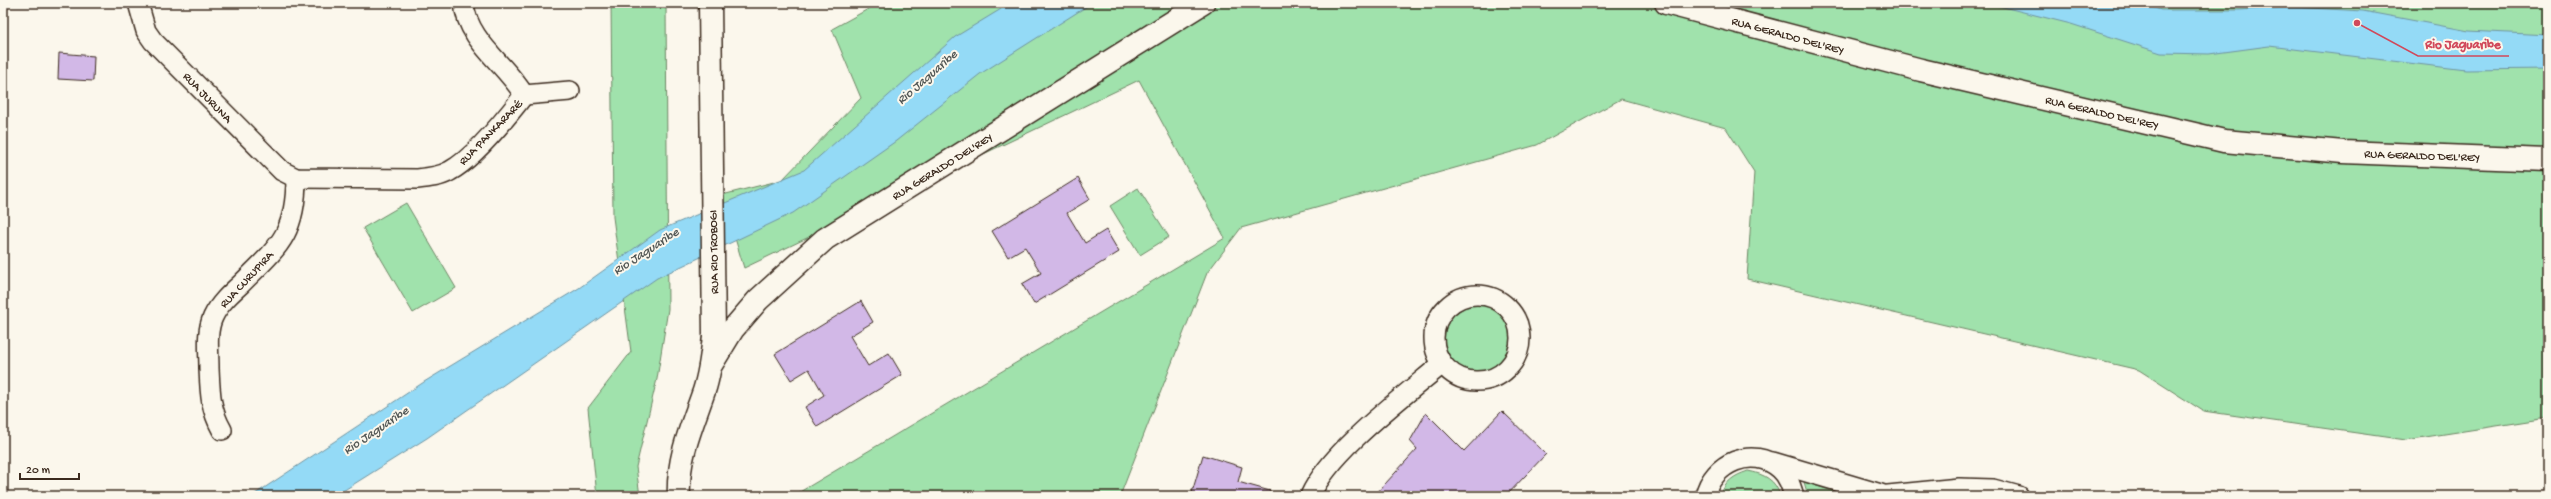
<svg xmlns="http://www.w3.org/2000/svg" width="2551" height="499" viewBox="0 0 2551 499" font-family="'Gochi Hand',sans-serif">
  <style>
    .green { fill: #a0e2ac; stroke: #6e8665 }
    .water { fill: #94daf6; stroke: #7094a0 }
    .building { fill: #d2b8e7; stroke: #3b2a1e }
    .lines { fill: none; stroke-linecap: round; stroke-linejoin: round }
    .minor-casing { stroke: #3b2a1e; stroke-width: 22 }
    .secondary-casing { stroke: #3b2a1e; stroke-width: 25 }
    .minor { stroke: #fbf7ec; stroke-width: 19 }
    .secondary { stroke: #fbf7ec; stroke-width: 22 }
    .labels { text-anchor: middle; stroke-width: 4; stroke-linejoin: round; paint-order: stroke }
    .street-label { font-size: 12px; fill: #3b2a1e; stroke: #fbf7ec }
    .water-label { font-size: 13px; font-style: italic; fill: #515654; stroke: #fbf7ec }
    .leader { fill: none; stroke: #d1495b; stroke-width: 1.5 }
    .callout-dot { fill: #d1495b; stroke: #fbf7ec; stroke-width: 1.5 }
    .callout-label { font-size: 13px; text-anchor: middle; font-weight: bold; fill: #d1495b; stroke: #fbf7ec; stroke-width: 4; stroke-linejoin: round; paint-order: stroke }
  </style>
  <rect width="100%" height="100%" fill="#fbf7ec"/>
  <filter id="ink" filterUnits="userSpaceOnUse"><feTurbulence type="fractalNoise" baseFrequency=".025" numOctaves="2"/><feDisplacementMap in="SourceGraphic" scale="8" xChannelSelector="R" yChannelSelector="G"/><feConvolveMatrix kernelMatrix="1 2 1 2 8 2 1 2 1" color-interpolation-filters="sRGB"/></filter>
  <g filter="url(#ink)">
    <!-- green -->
    <g class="green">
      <polygon points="611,3 666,3 668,309 657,379 636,467 640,496 597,496 588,408 631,352 613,217"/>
      <polygon points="879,3 2548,3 2548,418 2406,440 2203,411 2139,370 1747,279 1754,172 1726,128 1621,99 1537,145 1241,228 1207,273 1120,496 793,496 1225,238 1139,80 744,268 722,195 782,180 861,98 832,29"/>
      <polygon points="1138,188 1169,237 1140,255 1110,206"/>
      <polygon points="406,203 456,288 413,313 363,228"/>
      <circle cx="1478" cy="339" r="34"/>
      <path d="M 1748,471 C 1764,474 1776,480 1780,496 L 1720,496 C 1726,481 1733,476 1748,471 Z"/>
      <polygon points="1804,482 1849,496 1808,496"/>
    </g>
    <!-- water -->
    <g class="water">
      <polygon points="1011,3 1092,3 980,74 896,141 793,213 657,278 427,438 335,496 252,496 424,382 579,288 660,230 804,170 955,37"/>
      <polygon points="1987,3 2138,3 2161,10 2239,10 2293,7 2363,11 2469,31 2548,35 2548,69 2466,70 2269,46 2209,54 2161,53 2071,24"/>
    </g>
    <!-- building -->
    <g class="building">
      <polygon points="59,53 94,56 93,81 58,79"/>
      <polygon points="1078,178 1090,199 1067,213 1085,243 1106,230 1119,252 1034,304 1022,284 1041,273 1025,247 1008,257 992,231"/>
      <polygon points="861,301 873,322 850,336 868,366 889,353 902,375 817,427 805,407 824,395 809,369 791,380 775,354"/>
      <polygon points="1502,411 1546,454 1506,496 1374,496 1417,449 1410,441 1426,413 1464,451"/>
      <polygon points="1203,455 1242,467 1238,482 1270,491 1269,496 1191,496"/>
    </g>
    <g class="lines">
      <!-- minor casing -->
      <g class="minor-casing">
        <g id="minor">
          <path d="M 138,3 L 146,31 L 153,41 L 282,171 L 296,178 L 417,179 C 428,178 440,177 450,171 C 474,158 507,117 524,95 C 506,64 467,41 464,3"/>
          <polyline points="524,95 570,91"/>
          <circle cx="1477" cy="338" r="43"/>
          <path d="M 222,430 C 210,409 210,391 209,368 C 209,351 206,332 213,317 C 219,304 230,294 241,284 C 278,247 296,235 296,178"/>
          <polyline points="1773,462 1881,494"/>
          <path d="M 1310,496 C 1330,451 1403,397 1442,364"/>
          <path d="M 1705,496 C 1712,463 1753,445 1780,469 C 1788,476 1791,486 1794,496"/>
          <polyline points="1878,496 1959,488 1993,489 2019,496"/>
        </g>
      </g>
      <!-- secondary casing -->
      <g class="secondary-casing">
        <g id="secondary">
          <polyline points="1666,3 1921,70 2224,141 2343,152 2548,160"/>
          <polyline points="711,365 733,329 758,300 825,239 1203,3"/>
          <path d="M 679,496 C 677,458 692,426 704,391 C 710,373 712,355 714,336 L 710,3"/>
        </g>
      </g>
      <!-- minor -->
      <use href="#minor" class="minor"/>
      <!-- secondary -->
      <use href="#secondary" class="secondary"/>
    </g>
  </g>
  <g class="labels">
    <!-- street labels -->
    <g class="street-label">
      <text transform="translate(1788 35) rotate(15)" y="4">RUA GERALDO DEL'REY</text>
      <text transform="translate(208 97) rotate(46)" y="4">RUA JURUNA</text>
      <text transform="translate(2102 112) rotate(13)" y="4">RUA GERALDO DEL'REY</text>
      <text transform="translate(490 132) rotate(-46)" y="4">RUA PANKARARÉ</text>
      <text transform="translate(2422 155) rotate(2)" y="4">RUA GERALDO DEL'REY</text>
      <text transform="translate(942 166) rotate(-32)" y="4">RUA GERALDO DEL'REY</text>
      <text transform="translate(713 252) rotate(-91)" y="4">RUA RIO TROBOGI</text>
      <text transform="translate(246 279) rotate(-47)" y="4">RUA CURUPIRA</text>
    </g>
    <!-- water labels -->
    <g class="water-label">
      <text transform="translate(926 76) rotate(-41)" y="5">Rio Jaguaribe</text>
      <text transform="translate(645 250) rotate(-33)" y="5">Rio Jaguaribe</text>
      <text transform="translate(375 429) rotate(-34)" y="5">Rio Jaguaribe</text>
    </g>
  </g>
  <!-- callouts -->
  <path class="leader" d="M2357 23L2418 56H2509"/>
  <circle class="callout-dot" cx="2357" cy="23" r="4"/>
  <g class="callout-label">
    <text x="2463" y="48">Rio Jaguaribe</text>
  </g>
  <!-- margin -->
  <rect width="2551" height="499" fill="none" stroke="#fbf7ec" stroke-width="16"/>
  <rect x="8" y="8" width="2535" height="483" fill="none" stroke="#3b2a1e" stroke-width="1.5" filter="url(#ink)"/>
  <!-- scale -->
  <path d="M20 473v6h59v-6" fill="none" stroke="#3b2a1e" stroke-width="2"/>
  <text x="26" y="473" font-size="12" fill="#3b2a1e" stroke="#fbf7ec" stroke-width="3" paint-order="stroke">20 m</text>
</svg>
